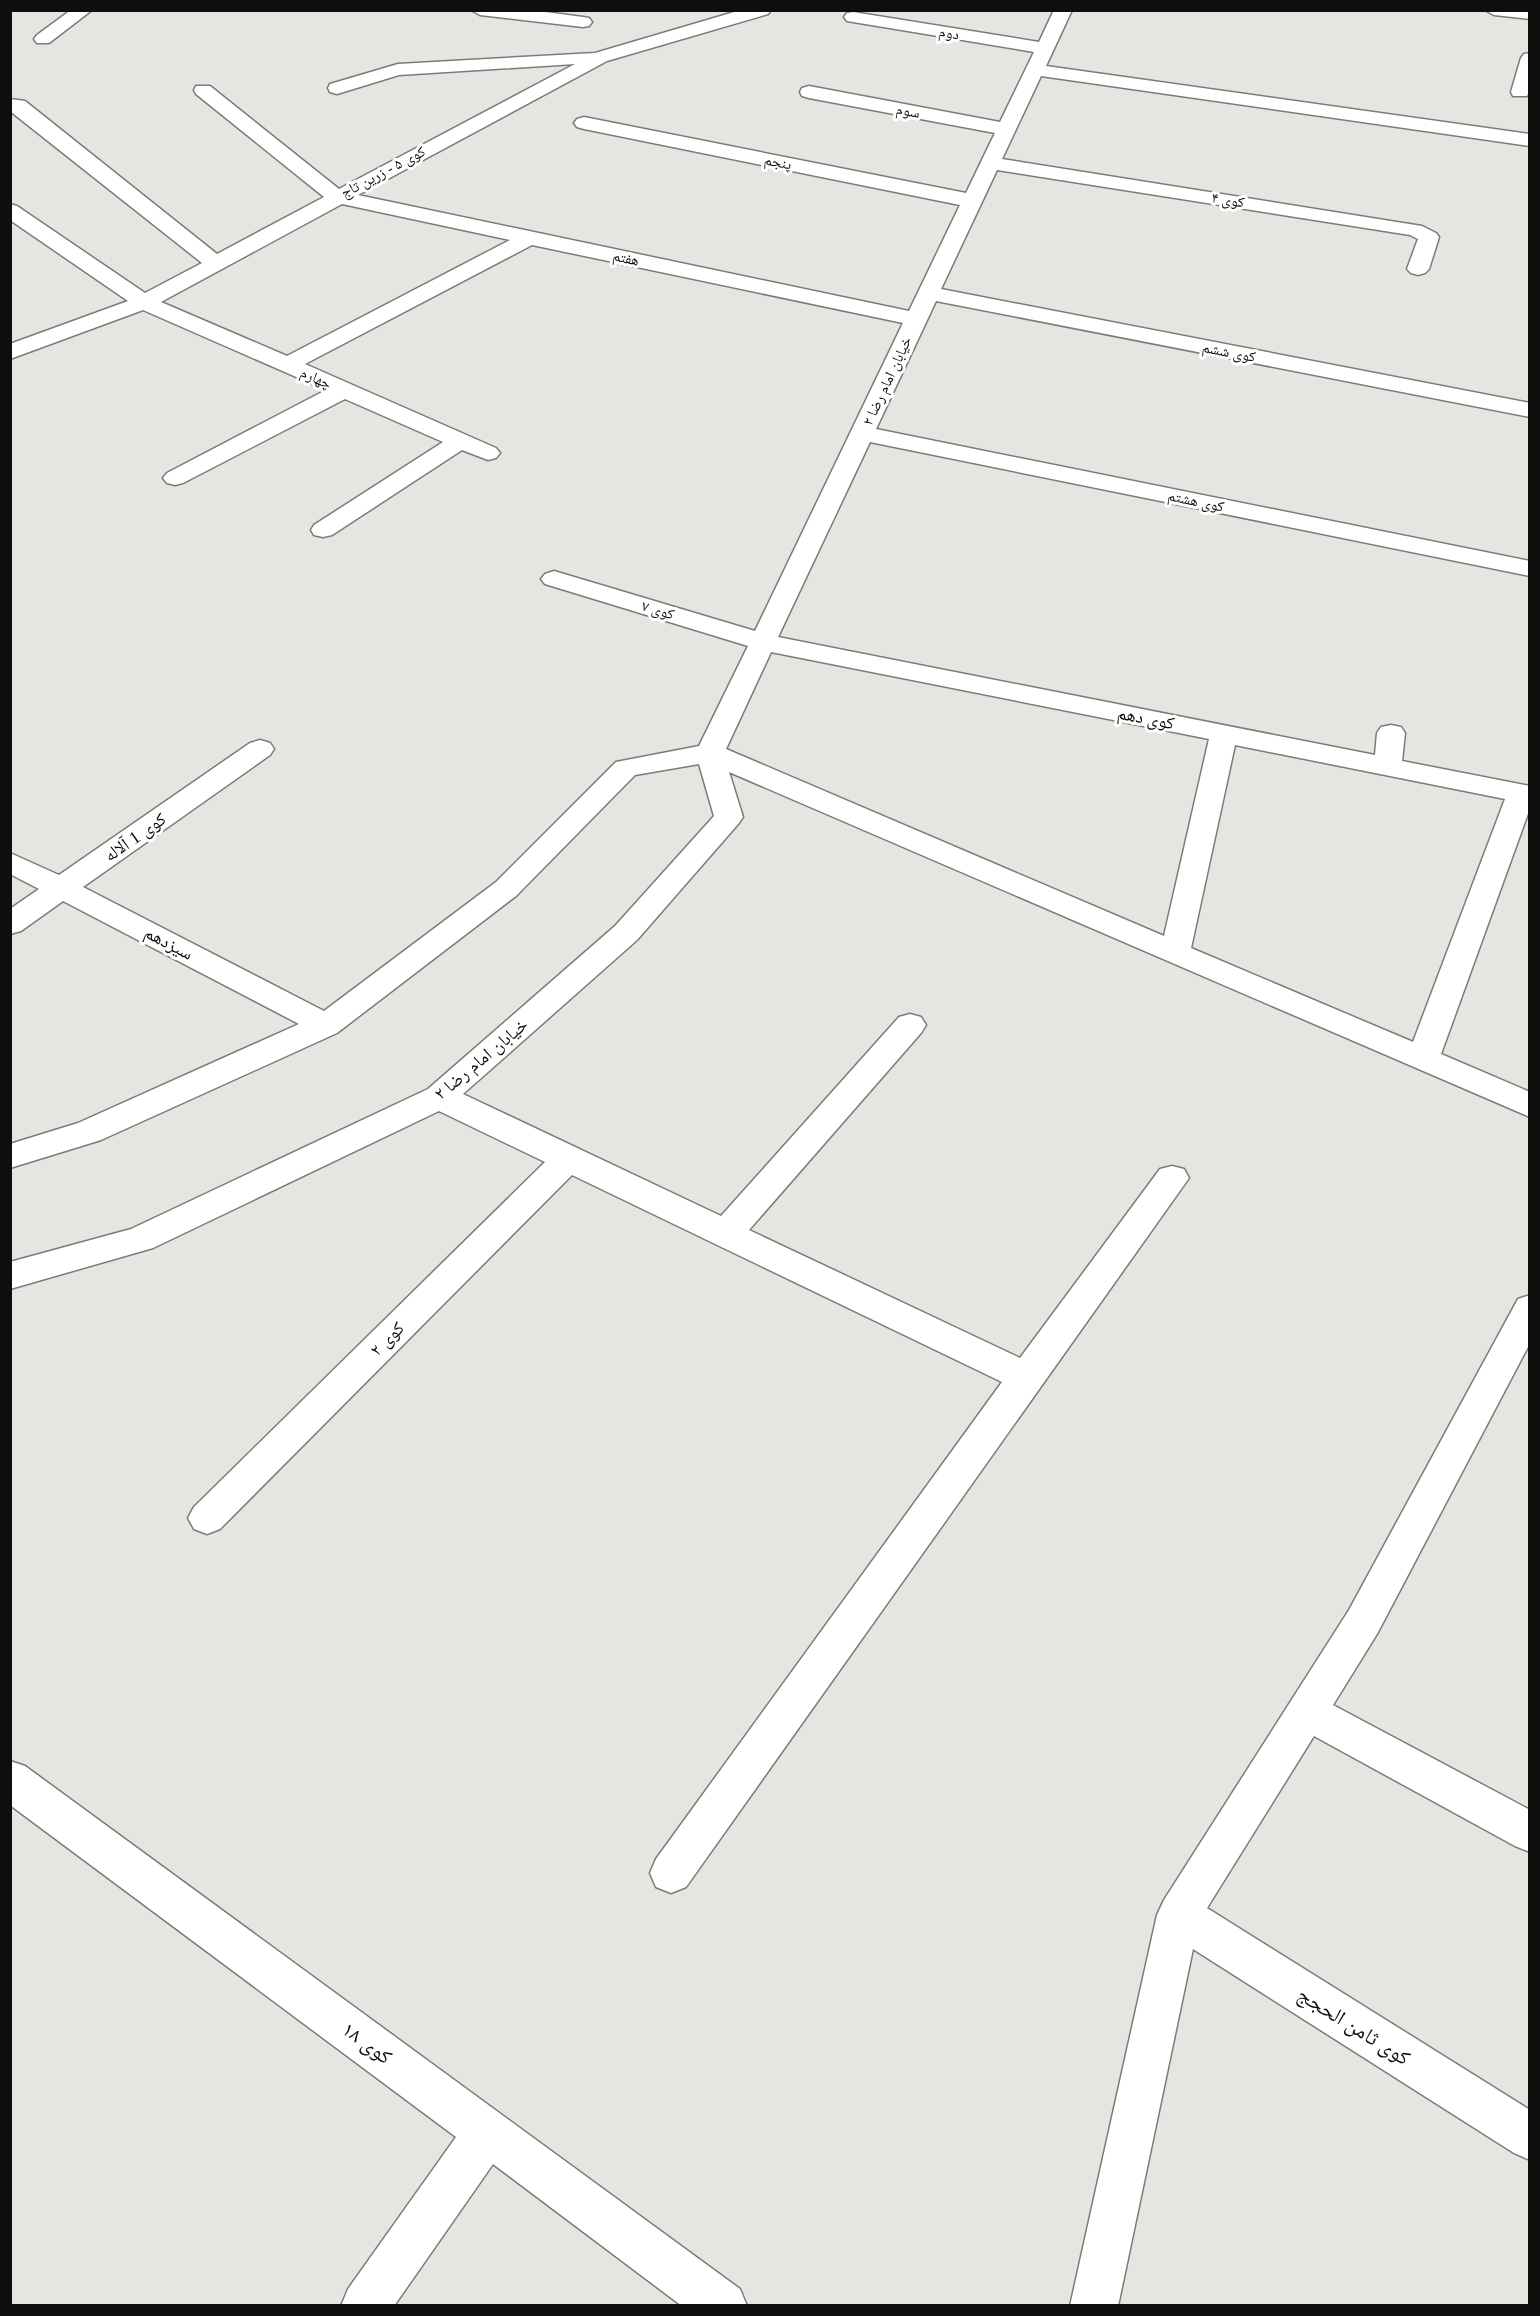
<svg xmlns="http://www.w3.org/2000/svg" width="1540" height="2316" viewBox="0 0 1540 2316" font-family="'Times New Roman','Noto Naskh Arabic',serif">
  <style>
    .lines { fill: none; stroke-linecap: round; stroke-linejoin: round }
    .minor-casing { stroke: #7b7c79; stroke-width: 3 }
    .minor { fill: #fff; fill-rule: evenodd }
    .labels { text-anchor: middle; stroke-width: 6; stroke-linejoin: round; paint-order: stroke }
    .far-street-label { font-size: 15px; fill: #0e0e0d; stroke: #fff }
    .street-label { font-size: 18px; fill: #0e0e0d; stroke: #fff }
    .near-street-label { font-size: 21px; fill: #0e0e0d; stroke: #fff }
  </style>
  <rect width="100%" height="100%" fill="#e5e6e2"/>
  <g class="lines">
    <!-- minor casing -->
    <g class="minor-casing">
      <g id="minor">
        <polygon points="71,10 92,10 49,43 37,43 34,39 37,35"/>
        <polygon points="471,10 530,10 583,17 589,18 592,22 589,26 583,27 480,15"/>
        <path d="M 741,10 L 771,10 L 768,14 L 607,61 L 358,195 L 909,311 L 960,205 L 584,129 L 577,127 L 574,123 L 577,119 L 584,117 L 966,193 L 995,133 L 809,98 L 802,96 L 800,92 L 802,88 L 809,86 L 1000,122 L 1034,52 L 847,21 L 844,17 L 847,13 L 853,12 L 1039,42 L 1054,10 L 1072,10 L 1046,66 L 1530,134 L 1530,146 L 1041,76 L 1002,159 L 1422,226 L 1436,233 L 1439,237 L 1429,269 L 1425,273 L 1418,275 L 1411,273 L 1407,269 L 1418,239 L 1410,235 L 997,170 L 941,289 L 1530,403 L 1530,417 L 936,301 L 876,429 L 1530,561 L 1530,576 L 870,442 L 778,637 L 1375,755 L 1377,733 L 1381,727 L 1391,725 L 1401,727 L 1405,733 L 1402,761 L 1530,786 L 1530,808 L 1441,1054 L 1530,1092 L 1530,1117 L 729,772 L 743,817 L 739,823 L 637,940 L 463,1094 L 721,1216 L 899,1017 L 910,1014 L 921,1017 L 926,1025 L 921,1033 L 749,1230 L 1020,1358 L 1160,1169 L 1172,1166 L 1184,1169 L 1189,1178 L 686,1887 L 671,1893 L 656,1887 L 650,1873 L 656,1859 L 1002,1382 L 572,1175 L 220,1529 L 207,1534 L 194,1529 L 188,1518 L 194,1507 L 545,1162 L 439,1111 L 153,1248 L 10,1289 L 10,1262 L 131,1229 L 428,1089 L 615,926 L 714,816 L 699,764 L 635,775 L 516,896 L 337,1033 L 101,1140 L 10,1168 L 10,1144 L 78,1123 L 299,1024 L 63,901 L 21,931 L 10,934 L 10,909 L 39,889 L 10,874 L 10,853 L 59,875 L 250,743 L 260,740 L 270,743 L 274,749 L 270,755 L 83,887 L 324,1011 L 496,882 L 616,762 L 699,746 L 748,646 L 545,584 L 541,579 L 545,574 L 554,571 L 755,631 L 903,323 L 532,245 L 305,364 L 496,448 L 500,453 L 496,458 L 488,460 L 462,450 L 332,535 L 323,537 L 314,535 L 311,530 L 314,525 L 443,442 L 345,399 L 183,483 L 175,485 L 167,483 L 163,478 L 167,473 L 326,390 L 143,310 L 10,359 L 10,344 L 128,301 L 10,220 L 10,204 L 17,206 L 145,293 L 202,263 L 10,111 L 10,99 L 25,101 L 217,254 L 324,197 L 196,94 L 194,90 L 196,86 L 210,86 L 339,189 L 575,64 L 399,75 L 337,94 L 330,92 L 328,88 L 330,84 L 398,64 L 595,53 ZM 342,204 L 510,240 L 287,356 L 161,302 ZM 771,652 L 1209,739 L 1164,936 L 726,749 ZM 1235,745 L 1505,799 L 1413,1042 L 1191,948 Z"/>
        <polygon points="1485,10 1530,10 1530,19 1494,15"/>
        <polygon points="1530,53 1529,92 1527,96 1513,96 1511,92 1521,58 1524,54"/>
        <polygon points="1530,1295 1530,1343 1377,1634 1333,1705 1530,1810 1530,1852 1515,1846 1314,1736 1207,1908 1530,2110 1530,2160 1514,2153 1193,1949 1118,2306 1070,2306 1157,1915 1164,1900 1349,1610 1518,1299"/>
        <polygon points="10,1761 25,1766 740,2289 747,2306 682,2306 493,2164 394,2306 341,2306 348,2289 456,2137 10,1805"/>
      </g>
    </g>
    <!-- minor -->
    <use href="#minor" class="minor"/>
  </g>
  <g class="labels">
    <!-- far-street labels -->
    <g class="far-street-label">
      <text transform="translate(949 33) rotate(9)" y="5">دوم</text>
      <text transform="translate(908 111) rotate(10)" y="5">سوم</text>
      <text transform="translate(778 162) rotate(11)" y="5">پنجم</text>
      <text transform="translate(383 172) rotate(-28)" y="5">کوی ۵ - زرین تاج</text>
      <text transform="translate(1228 200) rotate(9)" y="5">کوی ۴</text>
      <text transform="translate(626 258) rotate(12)" y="5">هفتم</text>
      <text transform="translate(1229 352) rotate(11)" y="5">کوی ششم</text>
      <text transform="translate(316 378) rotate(24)" y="5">چهارم</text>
      <text transform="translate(887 381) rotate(-65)" y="5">خیابان امام رضا ۲</text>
      <text transform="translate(1196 501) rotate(12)" y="5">کوی هشتم</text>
      <text transform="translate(658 610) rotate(17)" y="5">کوی ۷</text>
    </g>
    <!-- street labels -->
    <g class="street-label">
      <text transform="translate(1146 718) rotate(11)" y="6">کوی دهم</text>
      <text transform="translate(135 837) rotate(-35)" y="6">کوی 1 آلاله</text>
      <text transform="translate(169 943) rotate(28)" y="6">سیزدهم</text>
      <text transform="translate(481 1059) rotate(-40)" y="6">خیابان امام رضا ۲</text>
      <text transform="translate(387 1339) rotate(-45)" y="6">کوی ۲</text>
    </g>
    <!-- near-street labels -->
    <g class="near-street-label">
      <text transform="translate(1354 2026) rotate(32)" y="7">کوی ثامن الحجج</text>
      <text transform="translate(367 2043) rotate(36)" y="7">کوی ۱۸</text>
    </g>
  </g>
  <!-- border -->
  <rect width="1540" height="2316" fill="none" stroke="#0e0e0d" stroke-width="24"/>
</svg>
